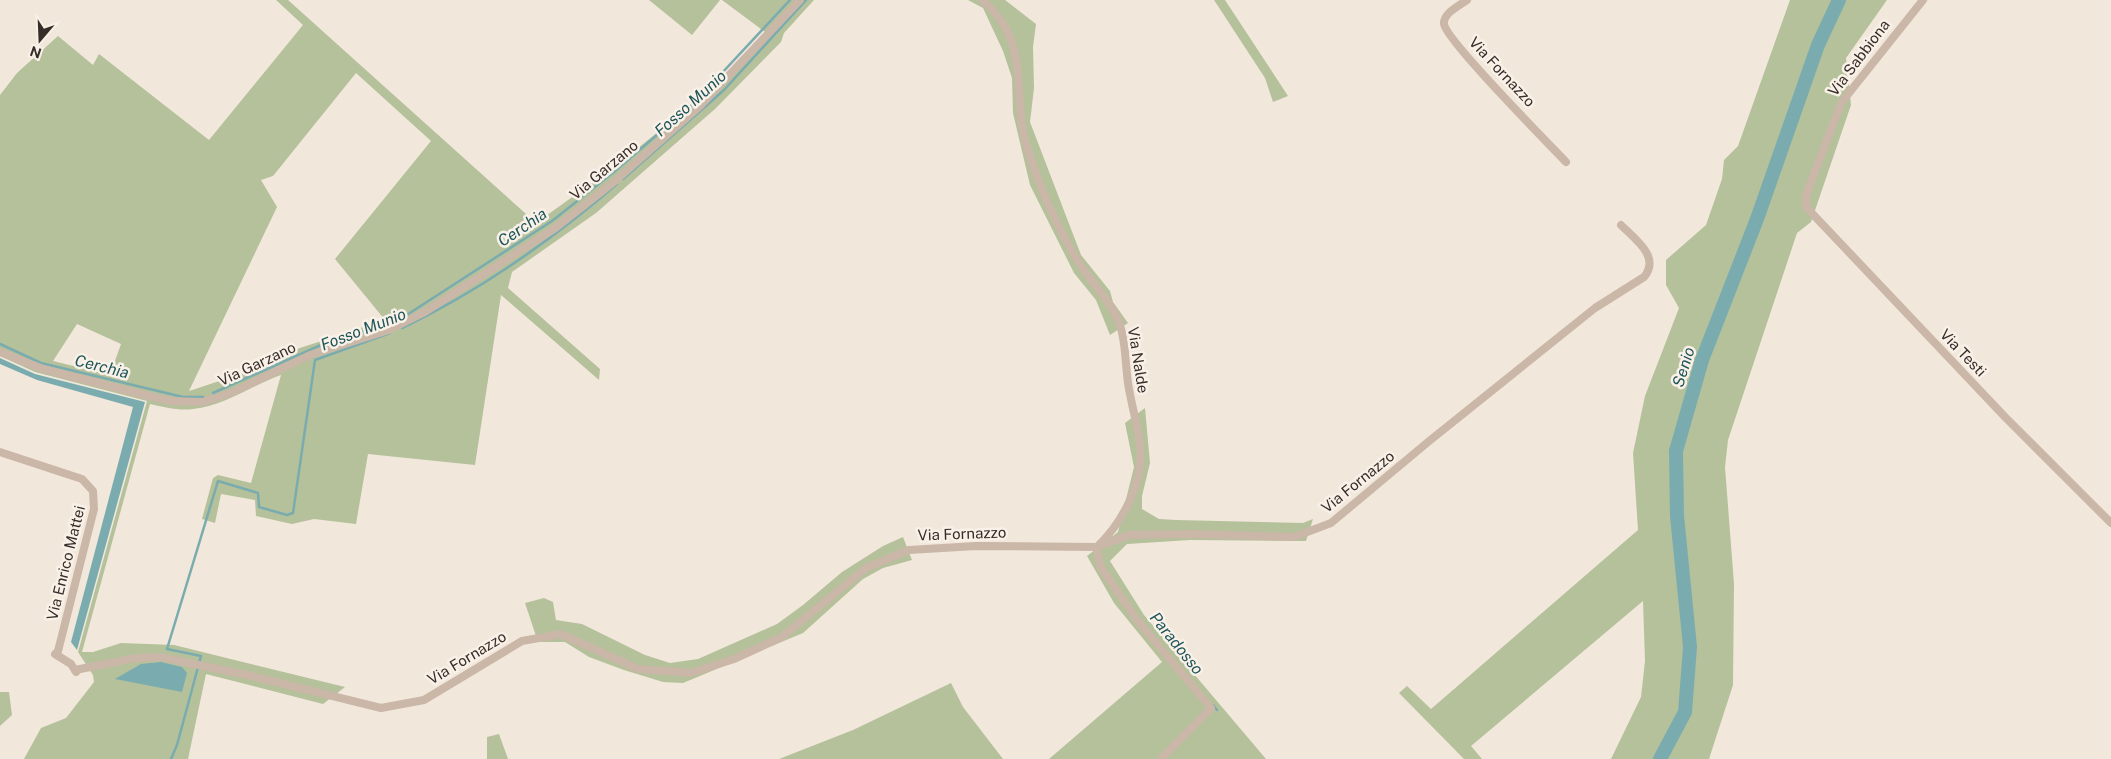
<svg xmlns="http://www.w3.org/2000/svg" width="2111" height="759" viewBox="0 0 2111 759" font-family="'Public Sans',sans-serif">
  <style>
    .green { fill: #b4c19b; fill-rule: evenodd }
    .water { fill: #7aacaf }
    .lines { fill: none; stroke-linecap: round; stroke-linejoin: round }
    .stream { stroke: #7aacaf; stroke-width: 2.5 }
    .river { stroke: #7aacaf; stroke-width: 14 }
    .minor { stroke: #cab7a7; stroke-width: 8 }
    .labels { text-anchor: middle; stroke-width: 5; stroke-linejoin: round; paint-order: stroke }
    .street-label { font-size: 15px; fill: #362c28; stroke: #f9f1e8 }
    .water-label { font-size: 16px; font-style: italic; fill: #1d5458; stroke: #f9f1e8 }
  </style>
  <rect width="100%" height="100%" fill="#f2e7db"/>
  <!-- green -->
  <g class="green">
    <path d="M 276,0 L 288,0 L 536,223 L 617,165 L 715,86 L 765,32 L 722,0 L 814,0 L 784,33 L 781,42 L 715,109 L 596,213 L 512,272 L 508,288 L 600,369 L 599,380 L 501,295 L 475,465 L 368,454 L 356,524 L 314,519 L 292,524 L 256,516 L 255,500 L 221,494 L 215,523 L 202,519 L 213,478 L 218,475 L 251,483 L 281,375 C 252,385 225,406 193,409 C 179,411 164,407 150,404 L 82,652 L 93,652 L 121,643 L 174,645 L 345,687 L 323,704 L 206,674 L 188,759 L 24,759 L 41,728 L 66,718 L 94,682 L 93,675 L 78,652 L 147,401 L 35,372 L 0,356 L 0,95 L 17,73 L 58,36 L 93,65 L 99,54 L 209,140 L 303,25 ZM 356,73 L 431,141 L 335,259 L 385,320 L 297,349 L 247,372 L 189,391 L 277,207 L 261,180 L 273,176 ZM 77,324 L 121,344 L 110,375 L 53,361 Z"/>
    <polygon points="649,0 720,0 692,35"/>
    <polygon points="968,0 1005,0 1036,24 1033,47 1034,88 1030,122 1081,255 1110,291 1113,302 1128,323 1110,335 1096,300 1074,273 1030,185 1013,113 1012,78 1003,51 983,8"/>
    <polygon points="1214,0 1225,0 1288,96 1273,102 1265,78"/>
    <polygon points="1790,0 1887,0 1846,58 1851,105 1811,222 1797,233 1728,440 1725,467 1734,584 1733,685 1709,759 1611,759 1641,697 1645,661 1643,601 1471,746 1482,759 1464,759 1399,693 1407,686 1431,709 1638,530 1633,453 1645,396 1679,308 1666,285 1666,260 1706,225 1722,179 1724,160 1738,146"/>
    <polygon points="1145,408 1150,463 1142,496 1142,509 1159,519 1176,520 1303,523 1313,519 1306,541 1190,540 1127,544 1110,561 1144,615 1266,759 1049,759 1162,662 1114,603 1087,556 1118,532 1134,467 1125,423"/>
    <polygon points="903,537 912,560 883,568 863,579 803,633 683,683 663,682 624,670 589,657 565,642 538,642 525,603 544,598 553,602 556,620 582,624 645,655 670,663 698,659 777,624 803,605 842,572 883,546"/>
    <polygon points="951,683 963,707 1003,759 779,759 853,730"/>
    <polygon points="0,692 9,692 12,715 0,726"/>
    <polygon points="499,734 508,759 487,759 487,737"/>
  </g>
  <!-- water -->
  <g class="water">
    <polygon points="0,358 35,374 145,402 77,650 71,642 133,407 37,380 0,364"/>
    <polygon points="161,662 182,667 187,673 182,692 115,679 141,664"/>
  </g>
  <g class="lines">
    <!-- stream -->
    <g class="stream">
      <polyline points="623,179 724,90 806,0"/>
      <path d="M 402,328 C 479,291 552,240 617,184"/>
      <polyline points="0,344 41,363 183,397 203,397"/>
      <polyline points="213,393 321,345 399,320 552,221 615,171 694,103 790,0"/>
      <polyline points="1213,705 1217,710"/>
      <polyline points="171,759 177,745 201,656 167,649 218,481 258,493 259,507 287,515 293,513 315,360 390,333"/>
    </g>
    <!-- river -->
    <polyline class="river" points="1660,759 1685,712 1690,647 1677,516 1676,451 1702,360 1757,219 1818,45 1839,0"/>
    <!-- minor -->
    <g class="minor">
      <path d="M 982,0 C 1034,44 1010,94 1027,147 C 1038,184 1057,228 1078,261 C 1090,281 1108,298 1118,320 C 1126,339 1125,363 1128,383 C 1131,404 1138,425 1140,446 C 1144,483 1122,523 1097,547 L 1100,566 L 1137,620 L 1211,708 L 1161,759"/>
      <path d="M 1467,0 C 1459,6 1443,13 1444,24 C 1446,40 1548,143 1566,162"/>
      <polyline points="1923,0 1841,103 1806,195 1806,207 2006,418 2111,523"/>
      <polyline points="0,352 43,369 149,396 170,401 203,402 231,393 310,355 389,330 425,312 554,229 615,181 700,106 800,0"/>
      <polyline points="0,452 82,479 93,491 94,509 57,655"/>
      <polyline points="55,654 71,664 76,672"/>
      <path d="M 75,670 L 136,658 L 160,657 L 247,675 L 381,708 L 424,700 L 522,641 L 561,634 L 638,669 L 691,673 L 734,659 L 782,637 L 866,568 L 909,550 L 976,546 L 1097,547 L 1129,535 L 1192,534 L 1294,537 L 1331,523 L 1428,442 L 1595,308 L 1644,277 C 1661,257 1635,239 1621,225"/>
    </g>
  </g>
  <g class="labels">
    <!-- street labels -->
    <g class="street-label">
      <text transform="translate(1859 58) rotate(-53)" y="5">Via Sabbiona</text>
      <text transform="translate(1502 72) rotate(47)" y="5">Via Fornazzo</text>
      <text transform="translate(604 170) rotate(-40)" y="5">Via Garzano</text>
      <text transform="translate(1963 353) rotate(46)" y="5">Via Testi</text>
      <text transform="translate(1138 360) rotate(81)" y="5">Via Nalde</text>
      <text transform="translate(257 364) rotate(-25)" y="5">Via Garzano</text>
      <text transform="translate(1358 482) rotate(-39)" y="5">Via Fornazzo</text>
      <text transform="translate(962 534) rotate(-2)" y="5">Via Fornazzo</text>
      <text transform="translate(66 563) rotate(-76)" y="5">Via Enrico Mattei</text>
      <text transform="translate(467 658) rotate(-31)" y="5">Via Fornazzo</text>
    </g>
    <!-- water labels -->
    <g class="water-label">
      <text transform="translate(690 103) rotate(-42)" y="6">Fosso Munio</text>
      <text transform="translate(522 227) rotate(-34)" y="6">Cerchia</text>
      <text transform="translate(363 329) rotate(-21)" y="6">Fosso Munio</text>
      <text transform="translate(102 366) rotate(14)" y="6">Cerchia</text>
      <text transform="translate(1683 367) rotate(-73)" y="6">Senio</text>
      <text transform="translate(1177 643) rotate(51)" y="6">Paradosso</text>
    </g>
  </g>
  <!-- north arrow -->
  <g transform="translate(40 40) rotate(199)" stroke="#f9f1e8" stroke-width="4" paint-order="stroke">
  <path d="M0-4L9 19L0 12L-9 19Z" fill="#362c28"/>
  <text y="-8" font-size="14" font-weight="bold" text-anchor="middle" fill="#362c28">N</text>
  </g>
</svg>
